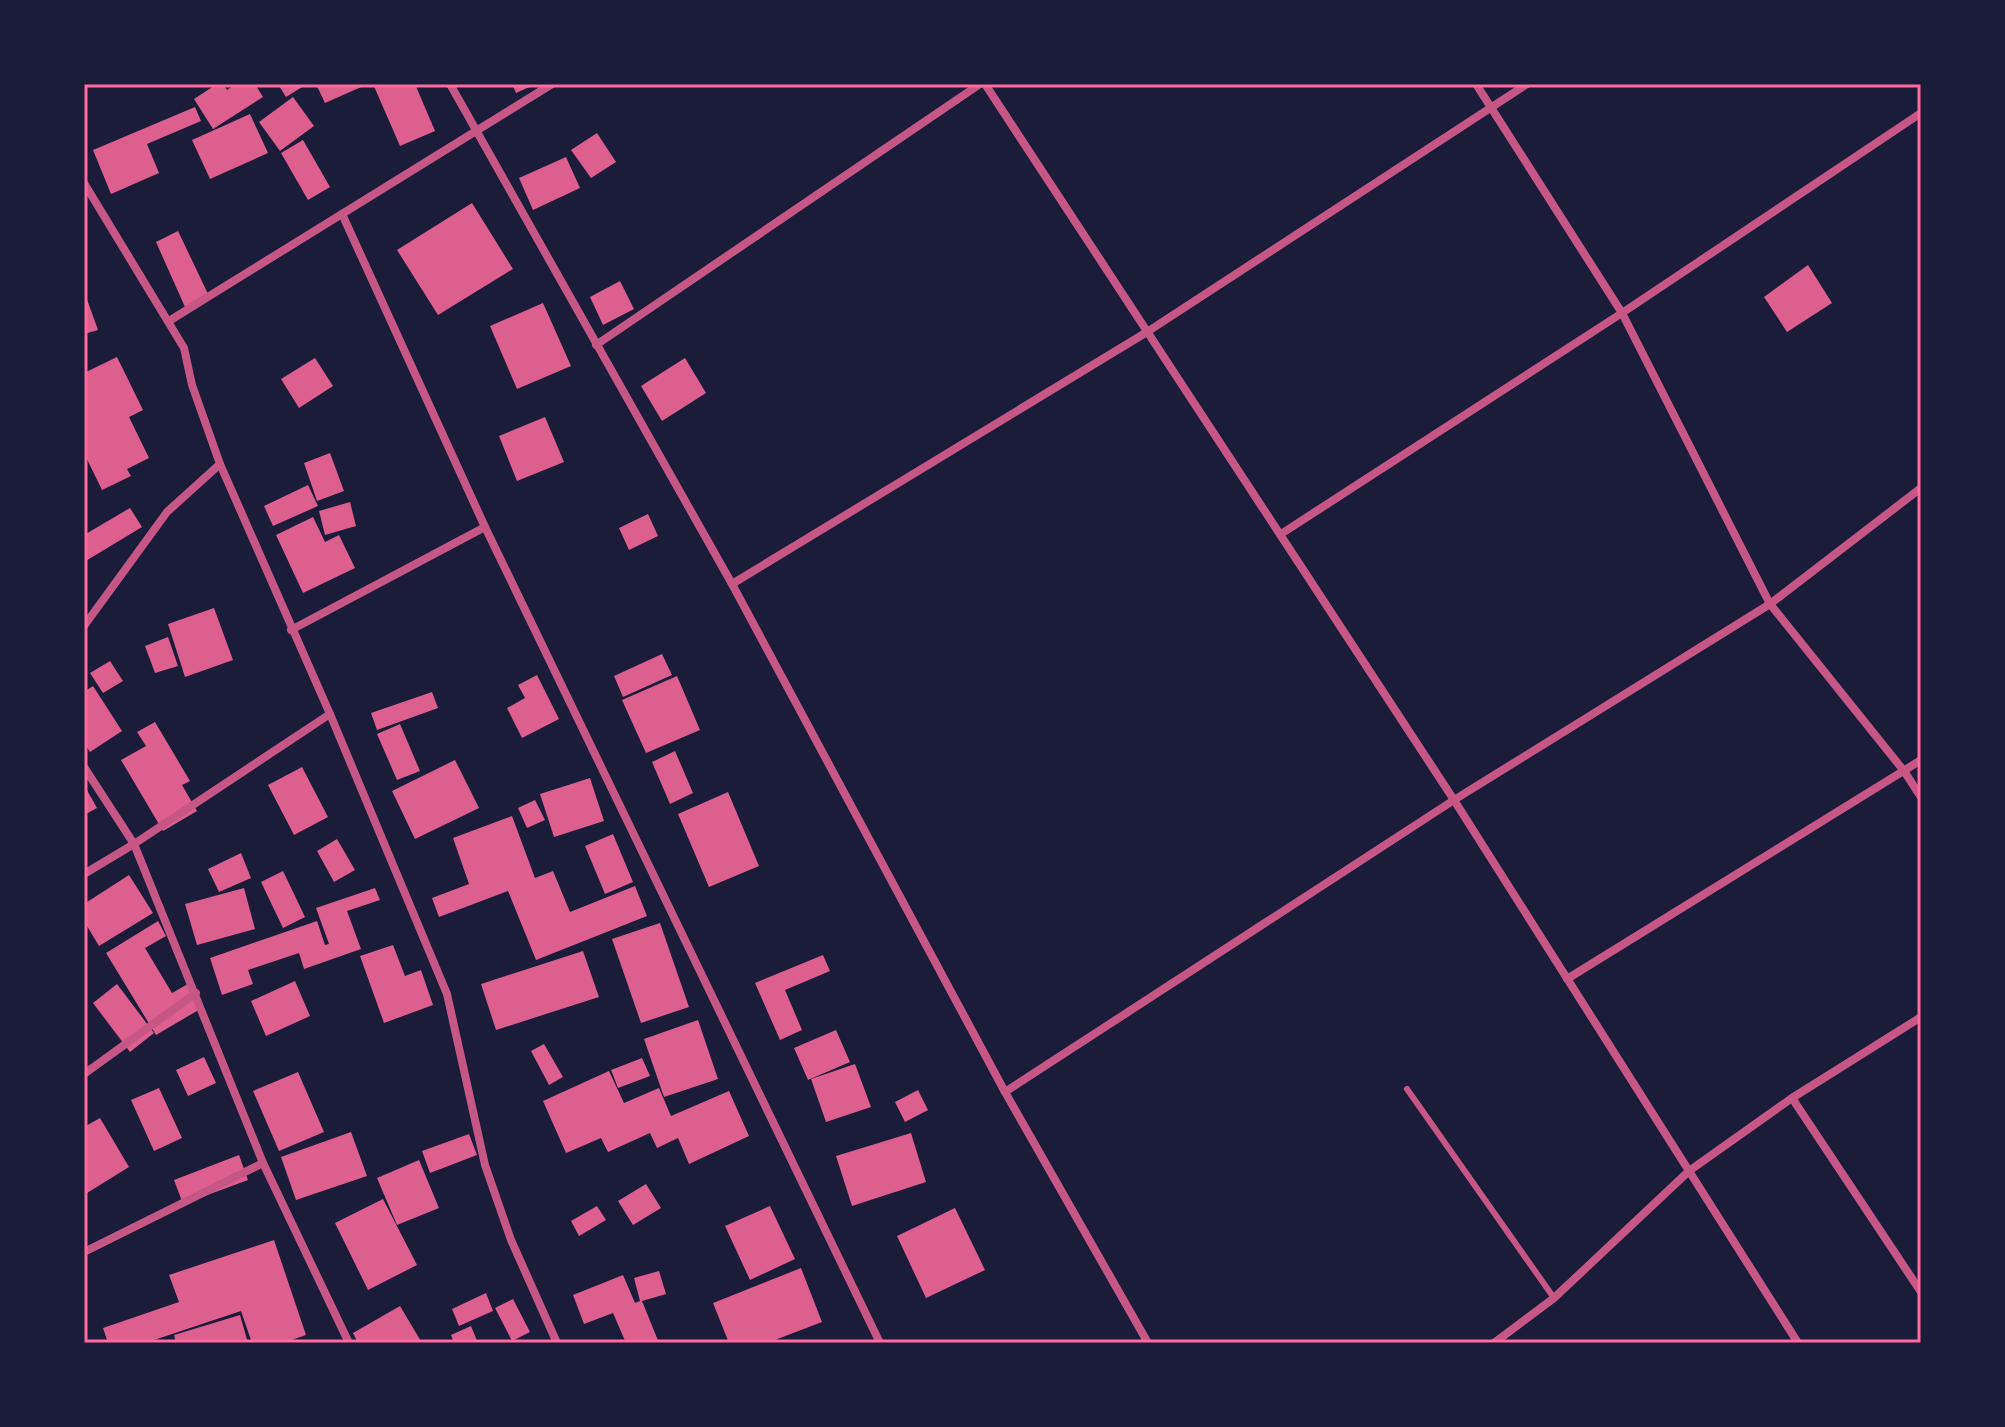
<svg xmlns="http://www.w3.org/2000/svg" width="2005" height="1427" viewBox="0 0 2005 1427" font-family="'Noto Sans',sans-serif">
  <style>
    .building { fill: #dd5f8e }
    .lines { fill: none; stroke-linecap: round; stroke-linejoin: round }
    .service { stroke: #c65784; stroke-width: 6 }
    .minor { stroke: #c65784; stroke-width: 8 }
    .neatline { fill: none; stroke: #ff6b9d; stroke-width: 3 }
  </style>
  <rect width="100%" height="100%" fill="#1b1b3a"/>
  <!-- building -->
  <g class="building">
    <polygon points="217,84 223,84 227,90 236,84 255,84 263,97 213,129 194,99"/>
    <polygon points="278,84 307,84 286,97"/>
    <polygon points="316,84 368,84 325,103"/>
    <polygon points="373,84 415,84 435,131 400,146"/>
    <polygon points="512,84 536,84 516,93"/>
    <polygon points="293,97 314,126 280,151 259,122"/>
    <polygon points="195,107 201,121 147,144 159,173 111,194 93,150"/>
    <polygon points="250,114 268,153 210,179 192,140"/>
    <polygon points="597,133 616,162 591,178 571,150"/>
    <polygon points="303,140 330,187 308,200 281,153"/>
    <polygon points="566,157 580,188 533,210 519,178"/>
    <polygon points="472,203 513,269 438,315 397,250"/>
    <polygon points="178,231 209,296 185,307 156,242"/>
    <polygon points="1808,265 1832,303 1787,332 1764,297"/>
    <polygon points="620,281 634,309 603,325 590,297"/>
    <polygon points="84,291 98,330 84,334"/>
    <polygon points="543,303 571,366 517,389 490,326"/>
    <polygon points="117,357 143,410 129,417 149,458 127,469 131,476 102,490 84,453 84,373"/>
    <polygon points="315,358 333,386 299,408 281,379"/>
    <polygon points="685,358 706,393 662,421 641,386"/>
    <polygon points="545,417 564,462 517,481 499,436"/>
    <polygon points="330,453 344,491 317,501 304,463"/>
    <polygon points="308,485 318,506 273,526 264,506"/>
    <polygon points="350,502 356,526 325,535 319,511"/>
    <polygon points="130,508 142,527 84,562 84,535"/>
    <polygon points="648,514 658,536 629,550 619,528"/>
    <polygon points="313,517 325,542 339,535 355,568 303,593 276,535"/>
    <polygon points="214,608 233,660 185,677 168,624"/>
    <polygon points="168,637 178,666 155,673 145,646"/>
    <polygon points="662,654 672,675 623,697 614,676"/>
    <polygon points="110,661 123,681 103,693 90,673"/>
    <polygon points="537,675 559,719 522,738 507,708 525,698 518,685"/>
    <polygon points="677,676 700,730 646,753 622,700"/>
    <polygon points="93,686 122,731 90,752 84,743 84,692"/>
    <polygon points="432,692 438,708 377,730 371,713"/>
    <polygon points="155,722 190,781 182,785 197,811 163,831 121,760 146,746 137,732"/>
    <polygon points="400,724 420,771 397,780 377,734"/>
    <polygon points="675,751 693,793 670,804 652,762"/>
    <polygon points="455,760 479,808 415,839 392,791"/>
    <polygon points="302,767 328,817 294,835 268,785"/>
    <polygon points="590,778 604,821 554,837 540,794"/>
    <polygon points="84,785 97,808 84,815"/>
    <polygon points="728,792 759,866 709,887 678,814"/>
    <polygon points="535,800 545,820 527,828 518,808"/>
    <polygon points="512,816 535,878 553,871 570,912 635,886 647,916 536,960 508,891 439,917 432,898 469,884 453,838"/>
    <polygon points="613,834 633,882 605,894 585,846"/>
    <polygon points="337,839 355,870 334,882 317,851"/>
    <polygon points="241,853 251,878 219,892 208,869"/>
    <polygon points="283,871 305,917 283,928 261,882"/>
    <polygon points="129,875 153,913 99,946 84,921 84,904"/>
    <polygon points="244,888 255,929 197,945 185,904"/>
    <polygon points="375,888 380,900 347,911 361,949 304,969 299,953 248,970 253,984 222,995 210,958 317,921 325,945 329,944 316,908"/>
    <polygon points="158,921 166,936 145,948 172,993 188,984 202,1008 156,1035 106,953"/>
    <polygon points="660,923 689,1007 641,1023 612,939"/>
    <polygon points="393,945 405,976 421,970 433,1005 384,1023 360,956"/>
    <polygon points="583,951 599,997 496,1030 481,984"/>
    <polygon points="823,955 830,971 785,990 802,1030 780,1040 755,983"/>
    <polygon points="295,981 310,1016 266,1036 251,1001"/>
    <polygon points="117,984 154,1033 130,1052 93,1003"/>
    <polygon points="698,1020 718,1079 664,1097 644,1039"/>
    <polygon points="836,1030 850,1062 808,1080 794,1048"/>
    <polygon points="544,1044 563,1077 549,1085 531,1051"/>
    <polygon points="204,1057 216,1083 188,1096 176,1070"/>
    <polygon points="642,1058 650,1076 618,1088 611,1070"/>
    <polygon points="855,1064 871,1107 826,1122 811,1079"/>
    <polygon points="609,1071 624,1103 659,1088 671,1116 729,1091 749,1136 689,1164 678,1138 657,1148 650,1133 608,1152 601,1138 566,1153 543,1101"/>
    <polygon points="298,1072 324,1132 279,1151 253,1091"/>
    <polygon points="159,1088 182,1138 154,1151 131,1100"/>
    <polygon points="918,1090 928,1110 905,1122 895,1102"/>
    <polygon points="100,1118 129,1167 87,1193 84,1187 84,1127"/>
    <polygon points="351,1132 367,1176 296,1200 281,1157"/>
    <polygon points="911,1133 926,1182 852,1206 836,1156"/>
    <polygon points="469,1134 477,1155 430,1173 422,1151"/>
    <polygon points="239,1155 248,1180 183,1204 174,1180"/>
    <polygon points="419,1160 439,1208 397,1225 377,1178"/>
    <polygon points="646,1184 661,1208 633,1225 618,1201"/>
    <polygon points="383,1199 417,1265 368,1290 335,1223"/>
    <polygon points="597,1206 606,1220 579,1236 571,1221"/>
    <polygon points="770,1206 795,1259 750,1280 725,1226"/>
    <polygon points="955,1208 985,1270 926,1298 897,1236"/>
    <polygon points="274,1240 306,1335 283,1343 252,1343 241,1311 145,1343 108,1343 103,1328 179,1302 169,1275"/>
    <polygon points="801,1268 822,1322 767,1343 729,1343 713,1303"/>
    <polygon points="659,1271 666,1294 642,1301 659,1343 626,1343 613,1313 584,1324 573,1295 623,1275 635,1303 640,1301 634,1278"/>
    <polygon points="486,1293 493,1311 459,1326 452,1309"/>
    <polygon points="513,1299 530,1332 512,1341 495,1308"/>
    <polygon points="400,1306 422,1343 358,1343 353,1333"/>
    <polygon points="240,1315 248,1343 176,1343 174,1335"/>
    <polygon points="471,1326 478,1343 454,1343 451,1335"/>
  </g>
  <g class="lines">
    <!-- service -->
    <polyline class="service" points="1407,1089 1554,1298"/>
    <!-- minor -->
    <g class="minor">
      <polyline points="450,84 732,584 1005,1092 1148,1343"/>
      <polyline points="985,84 1454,800 1798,1343"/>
      <polyline points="1476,84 1622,313 1770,604 1904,771 1921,797"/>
      <polyline points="84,183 184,348 192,385 220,464 167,512 84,626"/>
      <polyline points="342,214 485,527 880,1343"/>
      <polyline points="169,321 552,84"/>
      <polyline points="596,345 980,84"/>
      <polyline points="220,464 330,714 447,994 485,1165 511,1240 557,1343"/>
      <polyline points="1281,534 1622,313 1921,113"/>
      <polyline points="732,584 1147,332 1527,84"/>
      <polyline points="291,630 485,527"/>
      <polyline points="84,767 134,844 263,1163 349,1343"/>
      <polyline points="84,874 134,844 330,714"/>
      <polyline points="1567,979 1921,760"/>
      <polyline points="84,1074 196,993"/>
      <polyline points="1005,1092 1454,800 1770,604 1921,488"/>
      <polyline points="1792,1098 1921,1292"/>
      <polyline points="84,1252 263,1163"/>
      <polyline points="1494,1343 1554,1298 1689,1171 1792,1098 1921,1017"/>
    </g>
  </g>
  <!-- border -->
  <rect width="2005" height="1427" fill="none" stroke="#1b1b3a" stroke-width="172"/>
  <rect x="86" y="86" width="1833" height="1255" class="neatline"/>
</svg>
